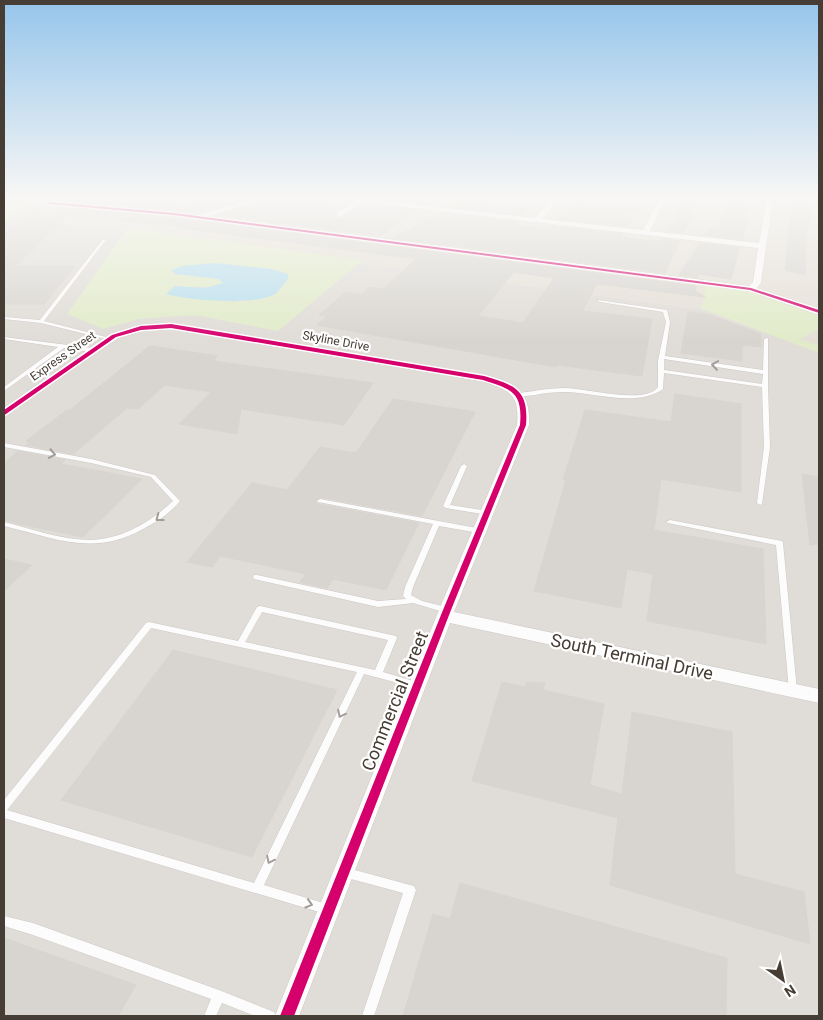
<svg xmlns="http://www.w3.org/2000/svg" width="823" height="1020" viewBox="0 0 823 1020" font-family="Roboto,sans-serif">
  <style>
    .residential { fill: #e5dfd6 }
    .industrial { fill: #e0dcd7 }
    .green { fill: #e1ebc9; fill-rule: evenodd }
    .water { fill: #b9dfef }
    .building { fill: #d8d5d0; stroke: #d8d4cf; fill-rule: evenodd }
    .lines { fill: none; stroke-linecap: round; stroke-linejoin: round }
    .lane-casing { stroke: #cdc9c5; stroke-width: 1 }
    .street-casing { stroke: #cdc9c5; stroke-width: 1 }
    .lane { fill: #fdfcfc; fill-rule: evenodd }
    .street { fill: #fdfcfc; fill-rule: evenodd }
    .cycleway-casing { stroke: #fff; stroke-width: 3 }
    .cycleway { fill: #d6006c; fill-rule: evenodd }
    .oneway { stroke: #a29d98 }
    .labels { text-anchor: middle; stroke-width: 4.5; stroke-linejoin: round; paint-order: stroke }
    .far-street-label { font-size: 12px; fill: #463e35; stroke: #fff }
    .near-street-label { font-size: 18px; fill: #463e35; stroke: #fff }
  </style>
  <rect width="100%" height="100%" fill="#f0ede9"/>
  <!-- residential -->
  <polygon class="residential" points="44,198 819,198 819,346 729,313 4,215"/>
  <!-- industrial -->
  <polygon class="industrial" points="4,215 729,313 819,346 819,1016 4,1016"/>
  <!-- green -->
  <g class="green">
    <polygon points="4,198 44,198 20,207 4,223"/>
    <path d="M 128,228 L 363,260 L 278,331 L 200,316 L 180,316 L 139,319 L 103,329 L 67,314 ZM 215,263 L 271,269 L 288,275 L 288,279 L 276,293 L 234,302 L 216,299 L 194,286 C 205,288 214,288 224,283 L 219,279 L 199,276 L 182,266 Z"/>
    <polygon points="707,283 751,289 819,312 819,329 800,339 726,313 819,346 819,353 702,309 698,305 702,306"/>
  </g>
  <!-- water -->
  <path class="water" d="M 215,263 L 271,269 L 288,274 L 288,279 C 284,283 279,291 275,294 C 256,306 187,300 166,294 L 175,286 L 205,288 L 223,283 L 219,279 L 175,274 L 171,270 L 182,266 Z"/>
  <!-- building -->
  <g class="building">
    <polygon points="87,198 190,205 221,198 251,198 199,213 79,202"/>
    <polygon points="269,198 307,198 343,207 335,213 337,219 341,219 362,204 413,210 381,236 219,215"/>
    <polygon points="376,198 427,198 421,203"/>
    <polygon points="680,198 699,198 684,233 667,231 670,224 675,225"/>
    <polygon points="731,198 750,198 743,221 746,221 745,229 742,239 705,235 709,229 718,230"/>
    <polygon points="466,200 495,205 529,207 523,215 452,207"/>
    <polygon points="576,202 634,209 623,218 633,220 628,226 556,219 562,212 566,212"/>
    <polygon points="792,202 811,203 811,215 806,232 805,275 785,270"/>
    <path d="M 66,208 L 174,218 L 696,286 L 695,291 L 705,297 L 597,284 L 582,311 L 652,319 L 642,376 L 557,365 L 556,367 L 317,325 L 327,316 L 319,315 L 346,292 L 361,295 L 370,287 L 384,289 L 416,259 L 181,228 L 184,226 L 67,216 L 16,266 L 75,266 L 44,304 L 4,304 L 4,235 L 31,211 L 57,213 ZM 514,272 L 554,278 L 523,323 L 478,316 Z"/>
    <polygon points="440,213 517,222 515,225 547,229 550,226 622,234 620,237 661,242 662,239 680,241 665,273 393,238"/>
    <polygon points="700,243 740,248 731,279 699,274 698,278 679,275"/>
    <polygon points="688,312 707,314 761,334 761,347 742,345 742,361 681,353"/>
    <polygon points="150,346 218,356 213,361 373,383 344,425 241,409 237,434 179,424 211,392 165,385 138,409 127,408 73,454 26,445 30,442 26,441 67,410 70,410"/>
    <polygon points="675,394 741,404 741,492 661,479 654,530 763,549 766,644 647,621 653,574 627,569 621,608 534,591 566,480 563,480 585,410 671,422"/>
    <polygon points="393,399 475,412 422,516 320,497 315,501 318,504 419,523 386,590 333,579 327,588 300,582 306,574 220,556 212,567 187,562 252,483 287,490 320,447 356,453"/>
    <polygon points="18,451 65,460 61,464 142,479 83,537 19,524 4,520 4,463"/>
    <polygon points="802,474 819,477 819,544 810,545"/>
    <polygon points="4,559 32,565 4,591"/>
    <polygon points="173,650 337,690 252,857 61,800"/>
    <polygon points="502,682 525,687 527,682 545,683 543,690 604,704 590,785 622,794 632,712 732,732 735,874 804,892 810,944 610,885 618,818 472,781"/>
    <polygon points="460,883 727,958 726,1016 403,1016 433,914 450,919"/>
    <polygon points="4,938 136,985 118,1016 4,1016"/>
  </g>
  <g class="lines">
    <!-- lane casing -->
    <g class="lane-casing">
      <g id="lane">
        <polygon points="103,239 106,240 44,321 110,338 110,340 41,323 4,319 4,317 40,320"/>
        <path d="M 598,300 L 667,310 L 670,322 L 665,356 L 763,370 L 764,339 L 768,338 L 768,386 L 770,447 L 762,504 L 760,505 L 757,503 L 764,447 L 762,387 L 664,373 L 663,389 C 636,408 594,392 564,392 C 548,391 532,397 517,396 L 517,394 L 519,393 C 535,391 550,388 566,388 C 587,389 634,401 652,392 C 654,391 656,389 658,387 L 658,361 L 666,322 L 663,312 L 600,302 L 598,301 ZM 664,359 L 763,374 L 762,384 L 664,370 Z"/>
        <polygon points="4,337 92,348 95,350 92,352 64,348 4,391 4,387 58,347 4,339"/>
        <path d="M 4,443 L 91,459 L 155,475 L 180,501 C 170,513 157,522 143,529 C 93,557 55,538 4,526 L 4,522 C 32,529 62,540 91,540 C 122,539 151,522 173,501 L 151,477 L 91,463 L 4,447 Z"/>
        <polygon points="464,464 467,466 450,505 488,511 491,513 490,514 488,515 446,508 443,506 461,466"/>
        <polygon points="320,499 482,529 483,531 479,533 439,526 413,587 411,595 422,601 450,608 451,610 450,612 447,613 413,603 378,607 254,579 253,577 254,575 257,575 378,601 406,599 403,596 405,587 433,524 318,502 317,501"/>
        <polygon points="670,520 782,541 783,543 797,691 796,693 793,694 790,693 789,691 776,545 668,523 666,522"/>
        <path d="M 260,606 L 396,636 L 397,638 L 383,672 L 420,683 L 421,685 L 420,687 L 417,688 L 364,674 L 264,885 L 330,905 L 332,909 L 330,913 L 326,914 L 4,818 L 4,800 L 146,623 L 149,622 L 238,641 L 257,607 ZM 262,612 L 388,640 L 375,670 L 245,642 ZM 151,628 L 357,672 L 254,883 L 7,810 Z"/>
        <polygon points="344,867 410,885 414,886 416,890 374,1016 362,1016 403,893 340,876 339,872 340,868"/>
        <polygon points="4,916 33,923 219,990 274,1012 276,1016 255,1016 222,1003 216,1016 204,1016 211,999 33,935 4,926"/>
      </g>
    </g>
    <!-- street casing -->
    <g class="street-casing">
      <g id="street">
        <polygon points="257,198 267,198 210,216 749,286 753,282 758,248 362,202 340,217 337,217 337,213 354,201 339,198 361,198 535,218 552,198 559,198 542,219 643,230 660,198 666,198 650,231 759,243 767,198 773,198 761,283 757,288 819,309 819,315 750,291 174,216 49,205 45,203 49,201 199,215"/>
        <polygon points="808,198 819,198 819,201 809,199"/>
        <path d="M 171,323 L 484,375 C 515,382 531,391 529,425 L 454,612 L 819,689 L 819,703 L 450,623 L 299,1016 L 275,1016 L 439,610 L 517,425 C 520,394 509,390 482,381 L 171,329 L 142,331 L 118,338 L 4,416 L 4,408 L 110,334 L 141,325 Z"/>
      </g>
    </g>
    <!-- lane -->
    <use href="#lane" class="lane"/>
    <!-- street -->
    <use href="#street" class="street"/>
    <!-- cycleway casing -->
    <g class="cycleway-casing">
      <g id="cycleway">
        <polygon points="48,202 174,213 751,288 819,310 819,313 750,290 174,215 49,204"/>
        <path d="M 171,324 L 484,376 C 515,385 529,390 526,425 L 451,610 L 294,1016 L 280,1016 L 443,610 L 520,425 C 523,392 511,389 483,380 L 171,328 L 141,330 L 116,337 L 6,414 L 4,415 L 4,410 L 112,335 L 141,326 Z"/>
      </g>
    </g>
    <!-- cycleway -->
    <use href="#cycleway" class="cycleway"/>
  </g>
  <!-- one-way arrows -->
  <defs><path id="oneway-chevron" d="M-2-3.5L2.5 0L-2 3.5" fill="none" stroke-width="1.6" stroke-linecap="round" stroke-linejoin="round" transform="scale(1.25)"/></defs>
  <g class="oneway">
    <use href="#oneway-chevron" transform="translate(715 365) rotate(-172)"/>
    <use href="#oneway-chevron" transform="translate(52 454) rotate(11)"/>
    <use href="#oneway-chevron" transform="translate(159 518) rotate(143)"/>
    <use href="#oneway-chevron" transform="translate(341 714) rotate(116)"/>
    <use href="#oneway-chevron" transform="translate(270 860) rotate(116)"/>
    <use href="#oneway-chevron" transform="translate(309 904) rotate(17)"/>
  </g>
  <!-- sky -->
  <linearGradient id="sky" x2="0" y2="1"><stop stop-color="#95c5eb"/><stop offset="0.58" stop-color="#f8f7f5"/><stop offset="1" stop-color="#f8f7f5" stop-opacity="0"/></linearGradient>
  <rect width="823" height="341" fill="url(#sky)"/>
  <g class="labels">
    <!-- far-street labels -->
    <g class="far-street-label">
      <text transform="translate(336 341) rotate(10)" y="4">Skyline Drive</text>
      <text transform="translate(63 356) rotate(-35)" y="4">Express Street</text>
    </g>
    <!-- near-street labels -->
    <g class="near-street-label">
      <text transform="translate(632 657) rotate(12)" y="6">South Terminal Drive</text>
      <text transform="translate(395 701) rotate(-68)" y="6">Commercial Street</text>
    </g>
  </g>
  <!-- border -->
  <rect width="823" height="1020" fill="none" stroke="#463e35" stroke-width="10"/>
  <!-- north arrow -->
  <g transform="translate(783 980) rotate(147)" stroke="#ffffff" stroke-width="4" paint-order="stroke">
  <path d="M0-4L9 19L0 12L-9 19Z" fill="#463e35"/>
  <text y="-8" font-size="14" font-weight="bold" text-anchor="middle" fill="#463e35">N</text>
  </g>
</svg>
